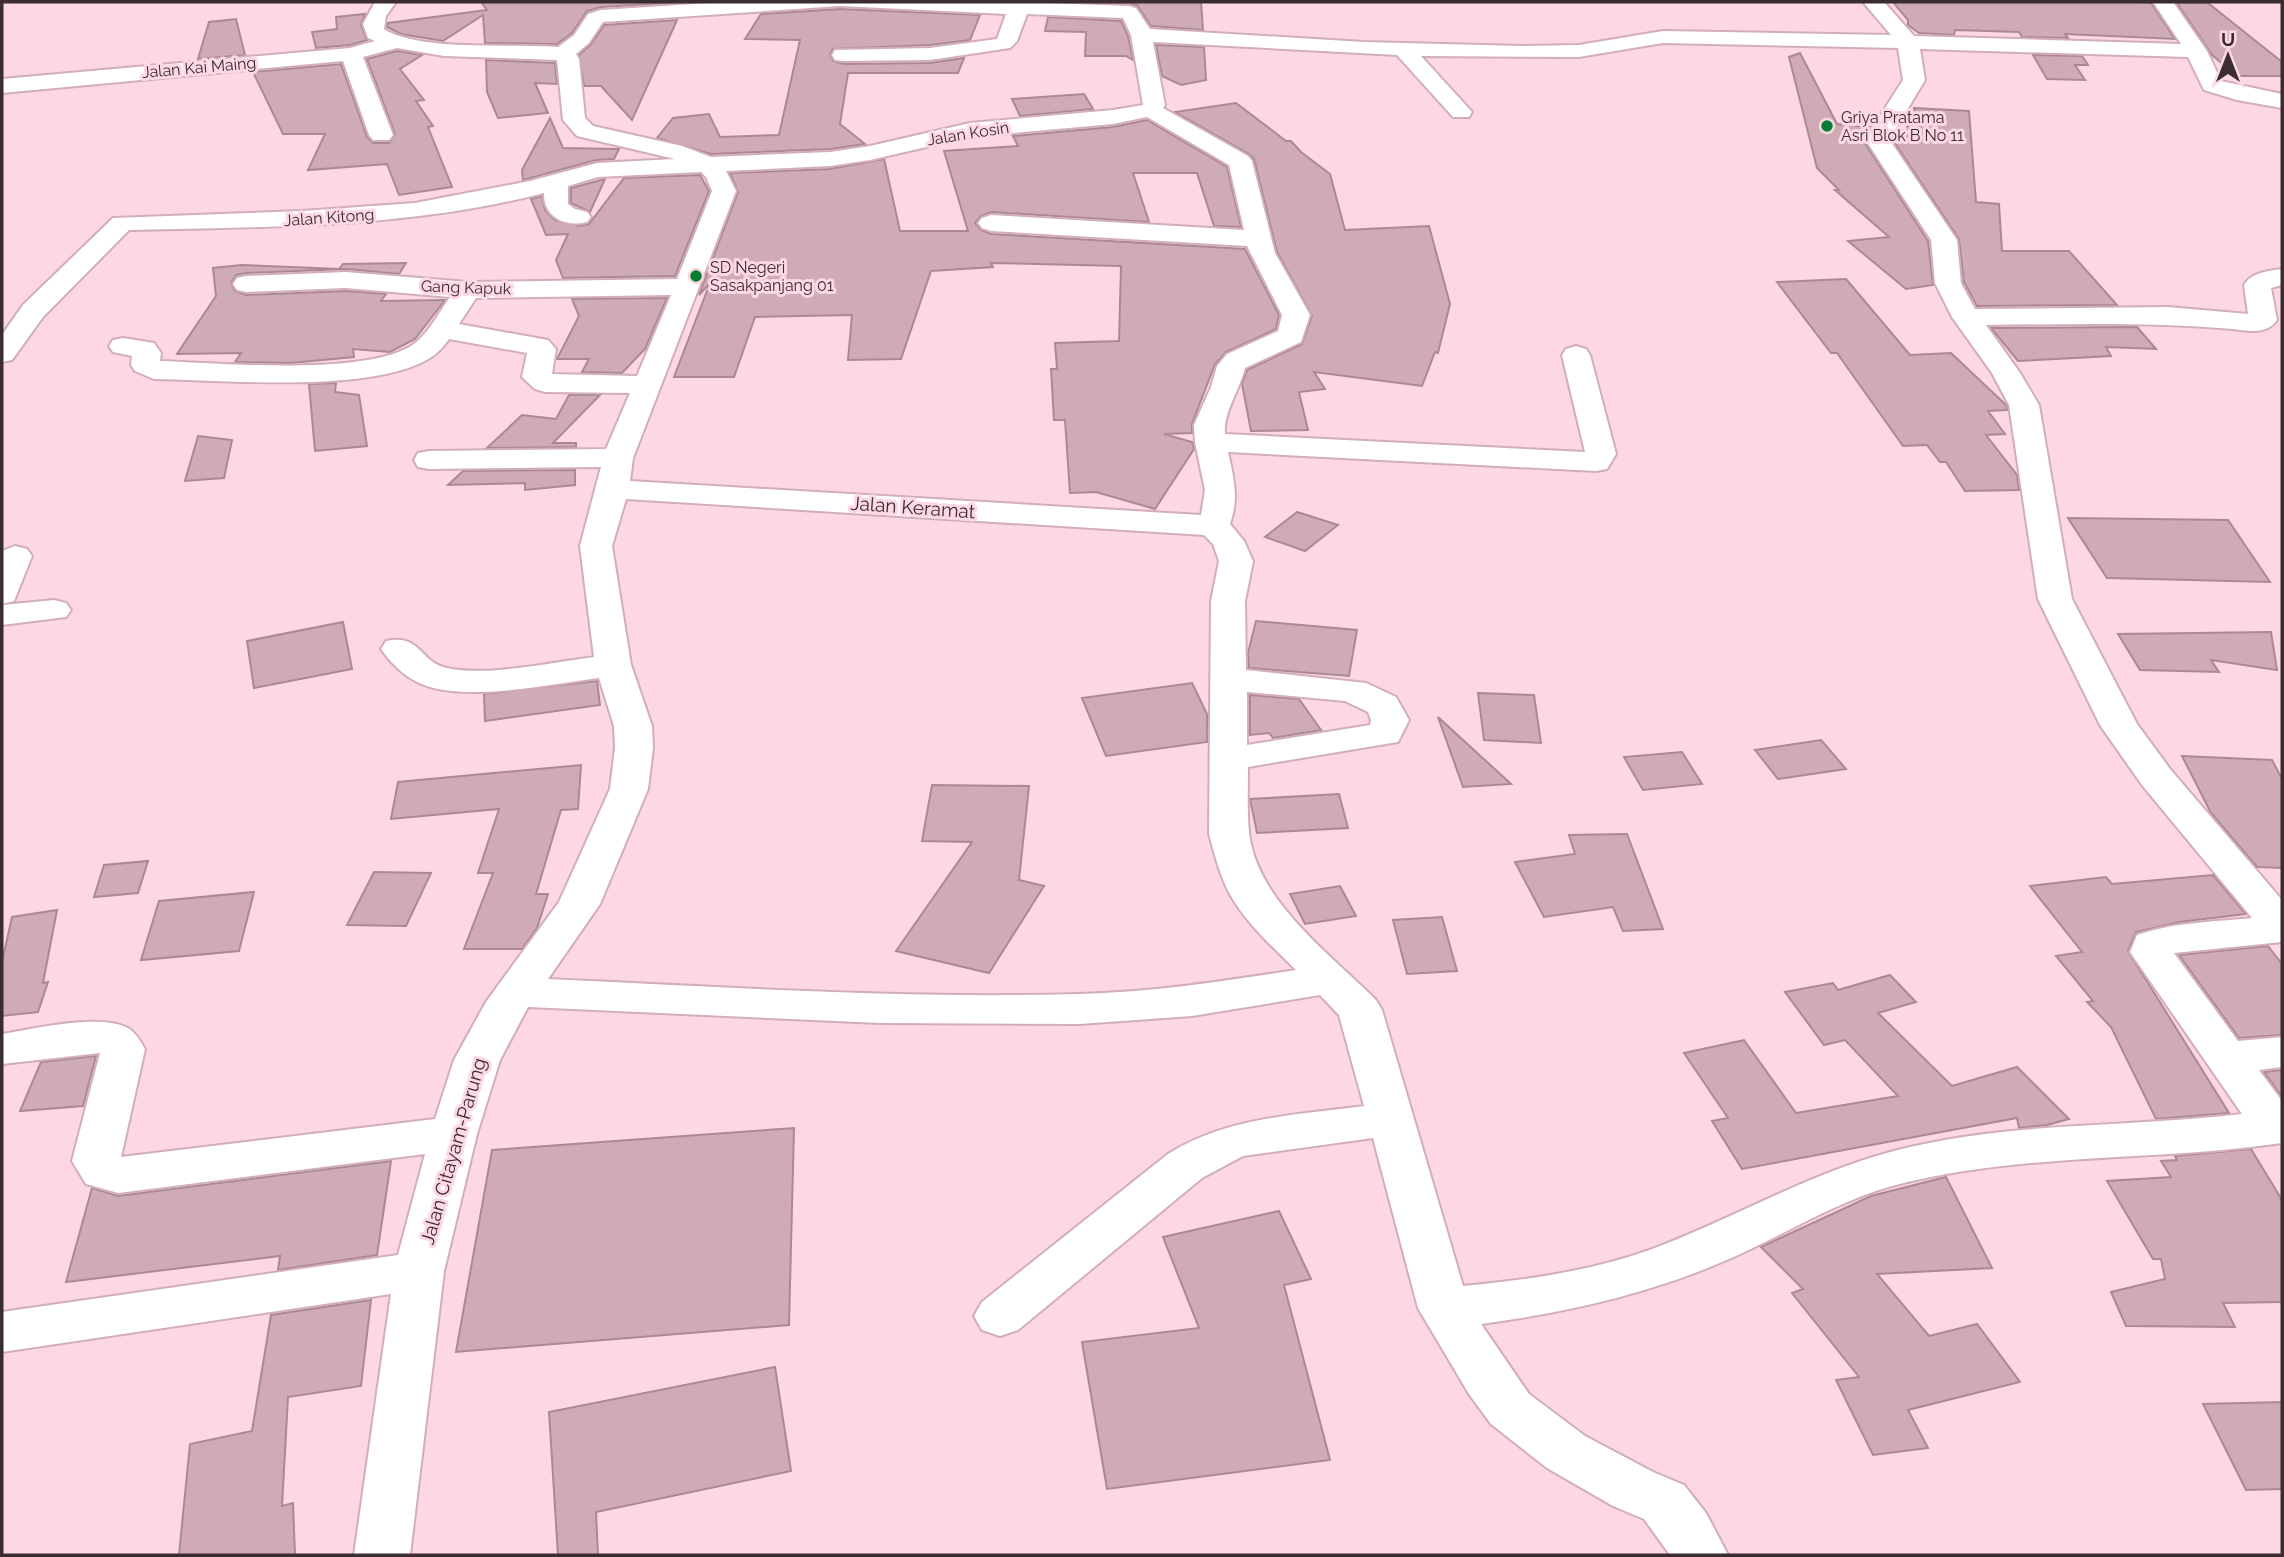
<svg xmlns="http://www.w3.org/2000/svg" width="2284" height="1557" viewBox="0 0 2284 1557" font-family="Raleway,sans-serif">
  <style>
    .building { fill: #cfabb6; stroke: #ab8993; stroke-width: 2 }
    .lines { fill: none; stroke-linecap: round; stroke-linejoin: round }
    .minor-casing { stroke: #d2aeb8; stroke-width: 4 }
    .minor { fill: #fff; fill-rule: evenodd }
    .poi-dot { fill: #087d34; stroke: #fdd8e2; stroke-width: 2.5 }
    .labels { text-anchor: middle; stroke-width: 6; stroke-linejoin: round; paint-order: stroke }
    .far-street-label { font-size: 16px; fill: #3a2c30; stroke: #fdd8e2 }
    .far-poi-label { font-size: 16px; fill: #3a2c30; stroke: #fdd8e2; text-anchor: start }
    .street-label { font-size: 19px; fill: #3a2c30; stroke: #fdd8e2 }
  </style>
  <rect width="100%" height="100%" fill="#fdd8e2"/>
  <!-- building -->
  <g class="building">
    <polygon points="481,2 685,2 601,7 587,11 572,33 557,44 485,43 483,15 443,41 401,34 387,27 388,23 487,10"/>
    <polygon points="1086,2 1201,2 1203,30 1151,26 1137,5"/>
    <polygon points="1893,2 2139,2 2151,3 2175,39 2065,34 2068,38 2022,37 2019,32 1955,30 1954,35 1919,33 1908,25 1908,20"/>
    <polygon points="2177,3 2208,3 2282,62 2282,76 2237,76 2212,55"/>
    <polygon points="840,9 980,15 970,40 930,45 833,49 830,54 833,61 843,64 930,63 964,58 958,73 848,73 840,124 865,144 830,149 711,154 657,138 673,118 709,114 720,137 779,135 800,40 745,39 761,14"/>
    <polygon points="365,14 361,25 367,40 350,45 316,48 312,32 337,29 336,17"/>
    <polygon points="1048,17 1121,21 1128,36 1133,60 1126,56 1085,56 1086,32 1045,31"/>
    <polygon points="236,19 245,55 198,59 209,22"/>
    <polygon points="677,20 632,120 601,86 584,86 579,55 591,44 604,25"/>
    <polygon points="1156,45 1204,47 1206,80 1181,85 1162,76"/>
    <polygon points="397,51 422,55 400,69 424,100 416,101 433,126 428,127 452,187 399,195 387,164 308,170 325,134 283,134 253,72 341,64 367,137 373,143 389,143 395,134 367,59"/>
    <polygon points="1800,53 1837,124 1870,127 1865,143 1928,241 1933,285 1906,289 1848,241 1889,237 1835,190 1839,190 1817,168 1789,57"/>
    <polygon points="2033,55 2082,56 2088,65 2075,65 2085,80 2047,79"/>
    <polygon points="486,60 555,63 557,84 535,83 548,113 498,118 487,92"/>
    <polygon points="1084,94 1093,109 1020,116 1012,99"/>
    <polygon points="1236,103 1286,141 1291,141 1301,152 1330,174 1345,230 1429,226 1450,304 1438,353 1435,352 1422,386 1314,372 1325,389 1299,392 1308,430 1251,431 1242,384 1247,370 1302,344 1312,316 1277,252 1254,159 1249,154 1175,112"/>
    <polygon points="1914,108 1969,111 1976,202 1999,204 2002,251 2069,251 2117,305 1977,306 1964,282 1959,239 1894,142 1898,130 1909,130 1907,126 1918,127"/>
    <polygon points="550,118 563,148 619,149 614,159 596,160 523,180 522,170"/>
    <polygon points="1147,120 1227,167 1241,227 1214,226 1197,173 1133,173 1149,222 991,212 981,216 975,223 981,230 991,234 1245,249 1279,315 1276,329 1226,352 1215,364 1192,424 1192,433 1164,434 1192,442 1194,449 1155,509 1096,492 1070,493 1065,420 1054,420 1051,369 1057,369 1055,343 1119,341 1121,266 991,263 993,267 931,271 901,359 848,360 852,315 755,317 734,377 674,377 710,283 699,295 738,192 730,173 830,169 884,159 900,231 968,231 944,151 1018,146 1013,136 1113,127"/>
    <polygon points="700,175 709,191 675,276 563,278 556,260 568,234 546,235 531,199 542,196 545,210 555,220 579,226 589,224 624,178"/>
    <polygon points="605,179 590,212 571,203 571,188"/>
    <polygon points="406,263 399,274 346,269 246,273 236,275 231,283 235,291 246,295 346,291 386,294 381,301 445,300 415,339 390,352 353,349 354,357 290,363 235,362 241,353 177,354 216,296 213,268 241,265 339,269 343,264"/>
    <polygon points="1846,279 1910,355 1951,353 2007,406 2007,410 1988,411 2005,434 1986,435 2017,475 2019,490 1965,491 1946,462 1940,462 1927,445 1903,446 1837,353 1831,353 1777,282"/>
    <polygon points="667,298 645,349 622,373 582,372 589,359 557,359 579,316 572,299"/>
    <polygon points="2137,327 2156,349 2106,347 2111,356 2018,361 1991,328"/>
    <polygon points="336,383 335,392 359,395 367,446 315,451 309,384"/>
    <polygon points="569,395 600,395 553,443 576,443 576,447 487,448 522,415 556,419"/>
    <polygon points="198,436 232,440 224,478 185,481"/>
    <polygon points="575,470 575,485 525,490 525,483 448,485 463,471"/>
    <polygon points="1297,512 1338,525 1305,551 1265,537"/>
    <polygon points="2068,518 2228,520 2270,582 2107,578"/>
    <polygon points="1256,621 1357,630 1349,676 1249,668 1248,653"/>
    <polygon points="343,622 352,669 254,688 247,641"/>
    <polygon points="2271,632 2277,670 2211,660 2219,672 2140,670 2118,634"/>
    <polygon points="597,681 600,705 485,721 484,694"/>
    <polygon points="1192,683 1207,714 1207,742 1106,756 1082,698"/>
    <polygon points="1478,693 1534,695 1541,743 1484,740"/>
    <polygon points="1250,695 1299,699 1321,730 1273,738 1269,733 1250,735"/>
    <polygon points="1438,717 1511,784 1463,787"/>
    <polygon points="1821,740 1846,769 1778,779 1755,750"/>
    <polygon points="1682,752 1702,784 1643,790 1624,757"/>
    <polygon points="2182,756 2272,760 2282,779 2282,868 2257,867 2211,813"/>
    <polygon points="581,765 578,809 561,810 536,894 548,894 537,928 522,949 464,949 493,873 478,873 499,809 391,819 398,782"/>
    <polygon points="932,785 1029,786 1019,880 1044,886 989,973 896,951 972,842 922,841"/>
    <polygon points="1339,794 1348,828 1257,833 1250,799"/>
    <polygon points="1627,834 1663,929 1623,931 1613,907 1544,917 1515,862 1575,854 1569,835"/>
    <polygon points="148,861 138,893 94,897 104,865"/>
    <polygon points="374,872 431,873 406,926 347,925"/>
    <polygon points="2213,875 2246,914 2179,922 2136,932 2128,951 2229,1113 2156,1119 2111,1027 2087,1002 2093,1001 2056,956 2082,952 2030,886 2106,877 2112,884"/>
    <polygon points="1340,886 1356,916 1305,924 1290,894"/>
    <polygon points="254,892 239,951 141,960 159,901"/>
    <polygon points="57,910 43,983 48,982 38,1012 2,1016 2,962 12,917"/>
    <polygon points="1442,917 1457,971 1407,974 1393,920"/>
    <polygon points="2268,946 2282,964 2282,1035 2239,1038 2179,955"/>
    <polygon points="1890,975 1916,1002 1878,1013 1952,1086 2017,1067 2069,1119 2047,1125 2019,1128 2017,1118 1742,1169 1712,1121 1728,1118 1684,1053 1744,1040 1796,1113 1898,1096 1845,1040 1824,1045 1785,992 1833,983 1838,990"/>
    <polygon points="96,1056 83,1106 20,1111 41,1062"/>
    <polygon points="2282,1070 2282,1097 2264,1072"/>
    <polygon points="794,1128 789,1325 456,1352 492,1150"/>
    <polygon points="2251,1149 2282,1200 2282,1302 2223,1303 2235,1327 2126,1326 2111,1292 2165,1279 2161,1259 2153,1259 2107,1181 2171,1177 2161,1161 2177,1160 2175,1156"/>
    <polygon points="391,1161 377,1255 278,1270 280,1256 66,1282 92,1188 118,1196"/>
    <polygon points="1946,1177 1992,1268 1877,1274 1929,1336 1977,1324 2020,1382 1908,1410 1928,1448 1873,1455 1836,1380 1859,1377 1792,1293 1803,1289 1761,1247 1871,1196"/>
    <polygon points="1279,1211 1311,1279 1284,1285 1330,1460 1107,1489 1082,1342 1199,1328 1163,1237"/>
    <polygon points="371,1300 361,1386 288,1397 282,1506 293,1503 295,1555 179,1555 190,1444 252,1431 271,1315"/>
    <polygon points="775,1367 791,1471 596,1512 598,1555 558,1555 549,1412"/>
    <polygon points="2282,1402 2282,1489 2246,1490 2203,1404"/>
  </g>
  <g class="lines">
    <!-- minor casing -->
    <g class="minor-casing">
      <g id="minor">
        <path d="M 375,2 L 396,2 L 386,16 L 384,29 C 420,52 513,43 558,47 L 574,35 L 588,14 L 601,10 L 724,2 L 1022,2 L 1129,6 L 1136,8 L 1150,29 L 1364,42 L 1522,46 L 1579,45 L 1663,31 L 1891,35 L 1863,2 L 1884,2 L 1914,36 L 2181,44 L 2153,2 L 2173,2 L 2207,51 L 2221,81 L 2282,94 L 2282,108 L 2237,100 L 2204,90 L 2188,57 L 1920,49 L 1925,80 L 1895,130 L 1891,142 L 1957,240 L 1961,283 L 1975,309 L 2168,307 L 2248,314 L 2244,285 C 2252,272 2268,271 2282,269 L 2282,285 L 2271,288 L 2277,320 C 2267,335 2248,331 2233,329 C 2150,322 2068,324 1986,325 L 2020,373 L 2039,405 L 2072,599 L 2137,724 L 2170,769 L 2282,900 L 2282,942 L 2174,953 L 2238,1041 L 2282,1037 L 2282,1067 L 2259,1070 L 2282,1101 L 2282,1143 C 2153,1162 2019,1152 1892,1186 C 1832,1203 1779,1238 1722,1262 C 1645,1295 1564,1313 1481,1324 L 1529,1394 L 1585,1436 L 1653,1472 L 1684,1485 L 1706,1513 L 1728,1555 L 1670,1555 L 1644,1519 L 1613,1506 L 1547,1468 L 1491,1424 L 1469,1394 L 1418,1308 L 1373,1138 L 1243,1156 L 1202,1178 L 1018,1330 L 1000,1336 L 982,1330 L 974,1316 L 982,1302 L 1168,1154 C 1227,1117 1296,1115 1364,1106 L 1339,1015 L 1320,995 L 1192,1016 L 1080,1024 L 880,1023 L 528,1007 L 500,1060 L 477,1134 L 444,1271 L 410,1555 L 354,1555 L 391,1294 L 2,1352 L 2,1312 L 398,1255 L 425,1154 L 118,1193 L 86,1184 L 72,1161 L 100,1053 L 2,1064 L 2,1034 C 34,1029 99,1013 128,1028 C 136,1033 141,1042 145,1049 L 121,1157 L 435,1119 L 454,1060 L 486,1002 L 559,902 L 610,789 L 615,748 L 614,726 L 599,678 C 551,684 460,704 417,682 C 403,675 390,662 381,649 L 386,641 C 421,633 420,663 447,668 C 486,677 554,662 594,657 L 580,546 L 601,467 L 429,469 L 418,467 L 414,460 L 418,453 L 429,451 L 606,449 L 630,393 L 545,392 L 535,389 L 522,377 L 527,353 L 449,339 C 444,346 438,353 430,358 C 371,394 224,380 154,379 L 135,371 L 131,365 L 132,356 L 113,352 L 109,346 L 113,340 L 123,338 L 154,343 L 161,353 L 160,361 C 220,363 362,376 411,346 C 428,335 438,314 450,297 L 346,288 L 246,292 L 237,290 L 233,284 L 237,278 L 246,276 L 346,272 L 468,282 L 677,279 L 712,191 L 706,177 L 701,172 L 598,177 L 568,186 L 568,204 L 575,209 L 587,212 L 591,217 L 587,222 C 564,228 543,216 544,193 C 408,228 268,227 129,230 L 43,317 L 12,360 L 2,362 L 2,335 L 23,305 L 113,218 L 302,211 L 415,203 L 530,181 L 597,163 L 675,159 L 577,136 L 563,120 L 557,60 L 444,56 L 397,48 L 363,57 L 393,135 L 389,140 L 373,140 L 369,135 L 343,61 L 2,93 L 2,79 L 350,48 L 375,41 L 368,38 L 363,24 ZM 840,6 L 1006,14 L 997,39 L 930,48 L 835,50 L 832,55 L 835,60 L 843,61 L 930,60 L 1010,48 L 1017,41 L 1027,14 L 1123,18 L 1131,35 L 1143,105 L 1113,110 L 970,123 L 870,146 L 830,152 L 711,157 L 682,146 L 593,126 L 585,118 L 579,59 L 576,54 L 589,43 L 603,22 ZM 1153,42 L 1397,55 L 1453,117 L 1469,117 L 1472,112 L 1421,56 L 1579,57 L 1663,43 L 1898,48 L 1903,80 L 1871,130 L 1867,142 L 1931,240 L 1935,283 L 1952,317 L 1992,373 L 2009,405 L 2038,599 L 2100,725 L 2142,785 L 2252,918 C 2213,922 2174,922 2137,935 L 2130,952 L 2242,1114 C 2125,1128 2004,1121 1890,1152 C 1809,1174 1738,1216 1660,1246 C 1598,1270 1529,1280 1463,1286 L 1382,1010 L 1376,1000 C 1330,954 1256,900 1249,832 C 1247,811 1248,789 1248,767 L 1398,742 L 1409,720 L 1396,697 L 1366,683 L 1246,670 L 1245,601 L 1253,561 L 1244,541 L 1230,524 C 1239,498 1234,479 1228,452 L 1596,471 L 1607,469 L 1616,454 L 1590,355 L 1586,349 L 1576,346 L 1566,349 L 1562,355 L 1585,452 L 1225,434 C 1223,413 1240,389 1245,368 L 1301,342 L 1310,315 L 1275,253 L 1252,161 L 1248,156 L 1163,108 L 1165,105 ZM 1147,117 L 1229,165 L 1244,230 L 991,215 L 982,218 L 978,223 L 982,228 L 991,231 L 1247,246 L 1282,315 L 1278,331 L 1227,354 L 1217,366 L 1211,387 L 1194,425 L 1195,442 L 1205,490 L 1201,515 L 630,481 L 633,458 L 736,191 L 726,171 L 830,166 L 870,160 L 970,137 L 1113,124 ZM 671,295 L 637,376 L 552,374 L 556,349 L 548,340 L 459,324 L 476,298 ZM 626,499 L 1204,535 L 1213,544 L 1219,561 L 1211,601 L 1209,834 C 1215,855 1220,877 1231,896 C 1247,924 1273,947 1296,970 C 1224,981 1152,992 1079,994 C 902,999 725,987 548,979 L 600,904 L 648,789 L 653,748 L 652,726 L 631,665 L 612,546 ZM 1247,692 L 1345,701 L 1368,712 L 1371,720 L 1370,725 L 1247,745 Z"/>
        <polygon points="15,546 27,549 32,556 14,601 2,604 2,551"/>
        <polygon points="54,600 66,603 71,610 66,617 2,625 2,605"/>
      </g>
    </g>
    <!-- minor -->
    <use href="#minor" class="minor"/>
  </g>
  <!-- markers -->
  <g class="poi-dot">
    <circle cx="1827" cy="126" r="7"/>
    <circle cx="696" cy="276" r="7"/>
  </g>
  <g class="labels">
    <!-- far-street labels -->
    <g class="far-street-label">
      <text transform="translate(199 67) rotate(-5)" y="6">Jalan Kai Maing</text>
      <text transform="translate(968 133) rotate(-9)" y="6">Jalan Kosin</text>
      <text transform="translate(329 217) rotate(-4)" y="6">Jalan Kitong</text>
      <text transform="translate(466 287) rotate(2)" y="6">Gang Kapuk</text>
    </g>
    <!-- far-poi labels -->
    <g class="far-poi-label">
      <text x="1841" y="123">Griya Pratama<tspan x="1841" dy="18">Asri Blok B No 11</tspan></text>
      <text x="710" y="273">SD Negeri<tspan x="710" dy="18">Sasakpanjang 01</tspan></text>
    </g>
    <!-- street labels -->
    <g class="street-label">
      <text transform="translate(913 507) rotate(4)" y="7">Jalan Keramat</text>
      <text transform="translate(453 1151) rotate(-74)" y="7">Jalan Citayam-Parung</text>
    </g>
  </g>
  <!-- border -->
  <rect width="2284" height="1557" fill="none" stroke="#3a2c30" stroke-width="7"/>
  <!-- north arrow -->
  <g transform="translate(2228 56)" stroke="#fdd8e2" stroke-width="5" paint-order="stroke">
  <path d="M0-5L12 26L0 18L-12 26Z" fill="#3a2c30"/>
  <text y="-10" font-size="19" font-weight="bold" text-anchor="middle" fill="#3a2c30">U</text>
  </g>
</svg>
